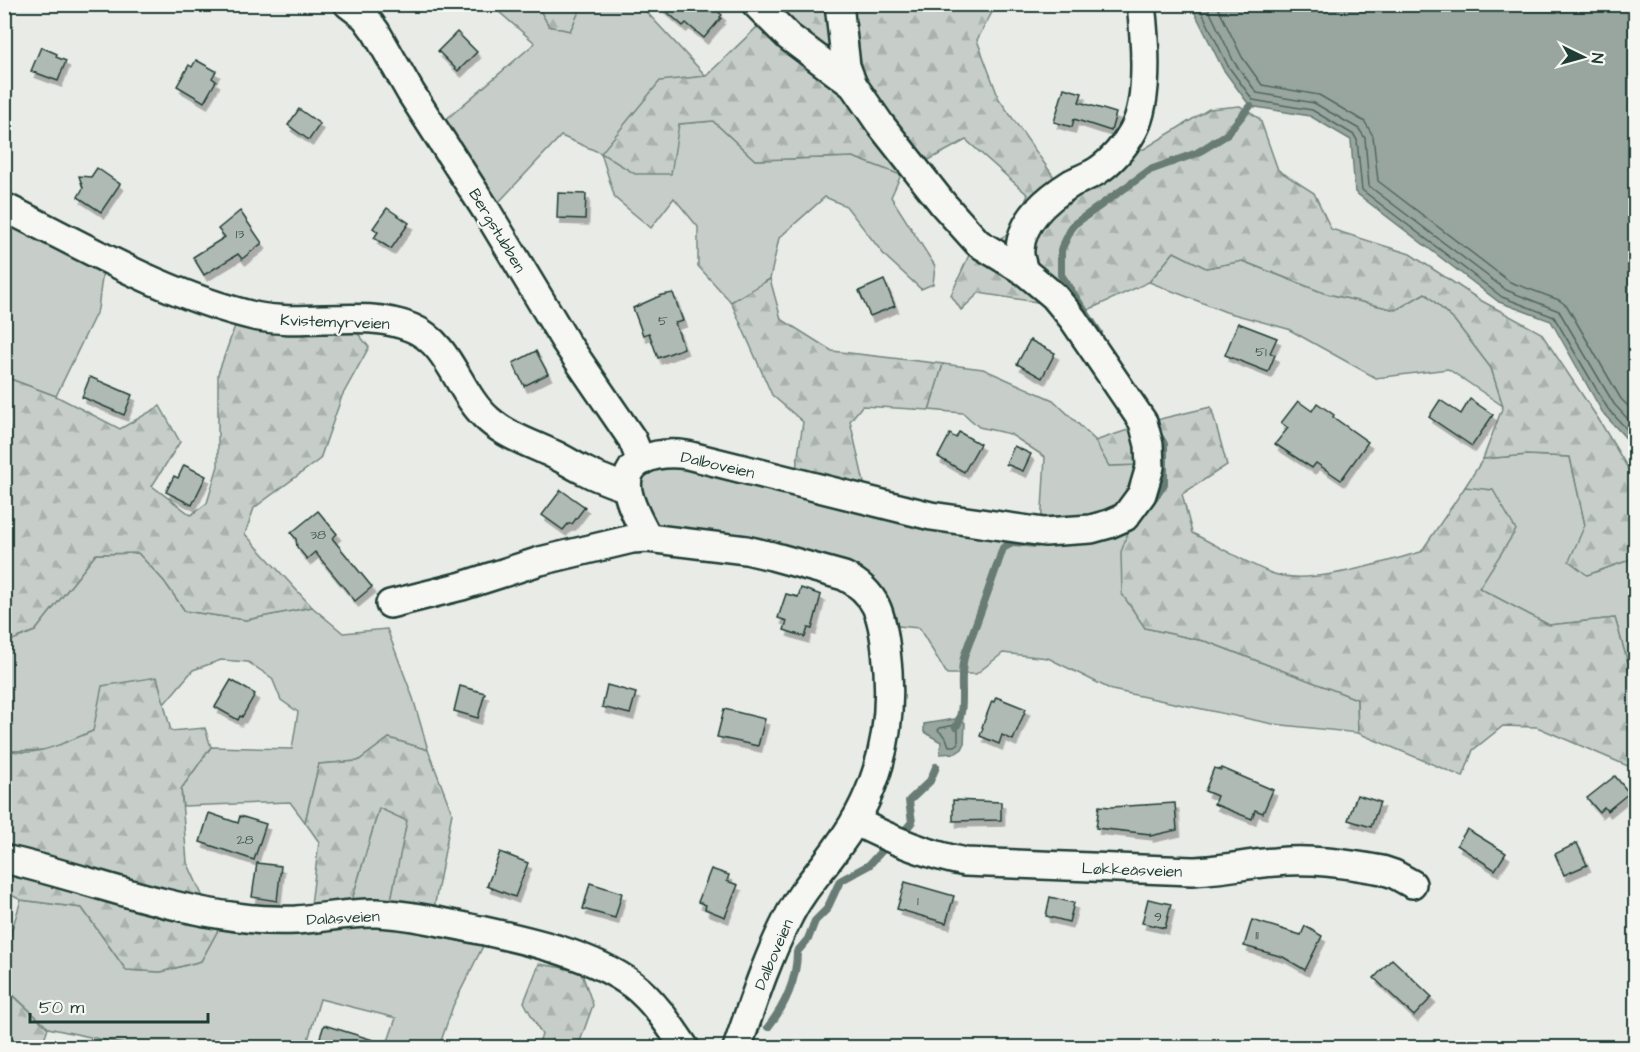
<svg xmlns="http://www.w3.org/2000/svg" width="1640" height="1052" viewBox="0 0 1640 1052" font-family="'Architects Daughter',sans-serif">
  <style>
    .grass { fill: #c7cec9; stroke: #73867e; stroke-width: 1.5 }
    .forest { fill: url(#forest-firs); stroke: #73867e; stroke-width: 1.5 }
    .water { fill: #99a6a0; stroke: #687c75; stroke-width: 1.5 }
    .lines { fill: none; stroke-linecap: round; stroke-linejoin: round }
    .shore { stroke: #50675f; stroke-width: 1.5 }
    .stream { stroke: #687c75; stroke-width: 8 }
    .building { fill: #b0bab5; stroke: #1f3d34; stroke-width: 1.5; filter: url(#shadow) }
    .minor-casing { stroke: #1f3d34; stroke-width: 32 }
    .minor { stroke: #f6f6f2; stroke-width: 27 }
    .labels { text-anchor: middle; stroke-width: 4.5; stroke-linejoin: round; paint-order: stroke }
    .number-label { font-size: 14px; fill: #435c54 }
    .street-label { font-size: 16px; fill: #1f3d34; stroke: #f6f6f2 }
  </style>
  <defs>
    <pattern id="forest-firs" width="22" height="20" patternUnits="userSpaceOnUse" patternTransform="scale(1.5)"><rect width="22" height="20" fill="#c7cec9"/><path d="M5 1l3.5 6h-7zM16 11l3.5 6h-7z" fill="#aab2ad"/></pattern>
    <filter id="shadow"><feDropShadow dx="3.5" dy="6" stdDeviation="0" flood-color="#0004"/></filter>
  </defs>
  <rect width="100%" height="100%" fill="#e9ebe7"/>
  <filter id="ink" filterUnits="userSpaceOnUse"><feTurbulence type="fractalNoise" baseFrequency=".0167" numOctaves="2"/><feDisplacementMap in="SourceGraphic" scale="12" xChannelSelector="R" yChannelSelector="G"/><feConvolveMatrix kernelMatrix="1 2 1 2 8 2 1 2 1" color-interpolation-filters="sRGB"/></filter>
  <g filter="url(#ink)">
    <!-- grass -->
    <g class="grass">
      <polygon points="491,5 537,5 549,26 570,31 582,5 640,5 706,76 660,82 679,124 713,121 755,160 853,157 901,175 891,197 935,266 933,284 921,289 885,256 846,206 825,197 779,238 770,279 731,302 698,266 698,227 674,198 651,228 615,198 601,153 561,136 497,204 443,122 535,43"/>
      <polygon points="4,203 106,245 98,309 56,396 5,377"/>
      <polygon points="1174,252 1206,268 1242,261 1324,293 1396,310 1425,293 1455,321 1491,368 1503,406 1448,369 1376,378 1288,329 1226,312 1149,282"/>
      <polygon points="943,364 983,369 1053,400 1095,440 1109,466 1139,465 1145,628 1208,642 1357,699 1358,733 1273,724 1112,690 1048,658 1003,653 976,674 947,674 919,628 888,625 882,603 660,530 649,520 638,478 672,460 1041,527 1045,457 1010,434 979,427 963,413 929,410"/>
      <polygon points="1527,455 1570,457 1585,525 1587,575 1635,558 1635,674 1631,674 1615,618 1549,625 1479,588 1465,487 1483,459"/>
      <polygon points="138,553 164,581 185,611 246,620 312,607 343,633 387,629 413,698 428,750 389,738 358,761 319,764 305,822 290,802 183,806 181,789 211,747 292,749 298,712 281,700 272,678 248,662 221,660 193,670 164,704 157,678 93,731 48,750 11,751 5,748 4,643 35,631 96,554"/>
      <polygon points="379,808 408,820 390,905 429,935 483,946 453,1006 439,1047 386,1047 396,1018 320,999 306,1047 137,1047 48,1028 5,987 5,952 21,900 82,908 126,970 161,972 201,961 218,930 344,927"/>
    </g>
    <!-- forest -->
    <g class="forest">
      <polygon points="537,5 582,5 570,31 549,26"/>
      <polygon points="780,5 996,5 977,40 999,99 1056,180 1104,149 1144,149 1209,109 1240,106 1260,119 1278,170 1314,193 1331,229 1410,254 1480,300 1541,333 1599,420 1635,480 1635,558 1587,575 1569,561 1585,525 1570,457 1527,455 1483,459 1503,406 1491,368 1455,321 1425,293 1396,310 1324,293 1243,261 1206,268 1174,252 1149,282 1088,310 979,293 961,310 951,295 969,255 1010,233 1028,195 966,140 901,175 853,157 755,160 713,121 679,124 671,174 635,174 601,153 660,81 706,76"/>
      <polygon points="770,279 781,319 832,351 943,364 929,410 862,406 850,421 867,496 795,476 803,422 772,395 731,302"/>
      <polygon points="236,323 355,330 369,347 342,396 320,459 254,508 245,534 312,607 246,620 185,611 164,581 138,553 96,554 35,631 5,643 5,377 56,396 120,429 160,406 180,442 152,486 191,515 207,503 218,466 218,374"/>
      <path d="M 1211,407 L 1227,465 L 1182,494 L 1192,533 C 1218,546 1244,562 1271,573 C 1308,587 1383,562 1421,552 L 1465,487 L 1493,490 L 1516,530 L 1479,588 L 1549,625 L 1615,618 L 1631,674 L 1635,674 L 1635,769 L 1537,727 L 1503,726 L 1473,750 L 1463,777 L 1358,733 L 1357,699 L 1208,642 L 1145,628 L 1122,594 L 1121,552 L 1142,494 L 1139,465 L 1109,466 L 1095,441 L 1164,418 Z"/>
      <path d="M 157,677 L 171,731 L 205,728 L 211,747 L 181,789 L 187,862 L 218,930 L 201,961 L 161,972 L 126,970 L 82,908 L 21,900 L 5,892 L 4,748 C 31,761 68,741 93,731 L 102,686 Z"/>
      <polygon points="389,738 428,750 452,813 429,935 390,905 407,821 379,808 344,927 308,928 319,842 305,822 319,764 358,761"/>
      <polygon points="539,964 581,971 593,1005 578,1047 536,1047 542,1035 524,1002"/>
      <polygon points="4,987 48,1028 41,1047 5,1047"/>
    </g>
    <!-- water -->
    <g class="water">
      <polygon points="1191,5 1635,5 1635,448 1603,413 1551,321 1499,302 1355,192 1351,140 1310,116 1250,106 1223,69"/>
      <polygon points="961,718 965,723 964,745 962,749 956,753 940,754 941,742 924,732 924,724"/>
    </g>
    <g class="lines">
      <!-- shore -->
      <g class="shore">
        <polyline points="1198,4 1228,66 1253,100 1312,110 1354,135 1357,140 1362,190 1502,297 1554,317 1608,409 1636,439"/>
        <polyline points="1206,4 1234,62 1257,93 1314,103 1359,129 1365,138 1369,186 1506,290 1559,311 1614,404 1636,428"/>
        <polyline points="1216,4 1242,57 1262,85 1319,95 1365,122 1373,136 1378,181 1510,282 1559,300 1567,306 1621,399 1636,414"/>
        <polygon points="955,725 958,728 958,744 955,746 949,746 946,738 938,730 940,728"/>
      </g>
      <!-- stream -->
      <g class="stream">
        <polyline points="1099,333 1061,275 1061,250 1073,225 1150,170 1197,153 1226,135 1250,106"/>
        <polyline points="1150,503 1164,485 1164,444 1158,434"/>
        <path d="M 956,727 C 968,706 957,677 965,654 C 978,619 991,584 1003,548 L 1014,542 L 1036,544"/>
        <polyline points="899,832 906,829 912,822 909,801 930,781 936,767"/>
        <path d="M 768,1027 C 785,1006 797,979 797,952 L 808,939 L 815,921 L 827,909 L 840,881 L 869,865 L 886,846"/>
      </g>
    </g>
    <!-- building -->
    <g class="building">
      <polygon points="658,4 710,4 722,15 720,17 721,18 704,38 686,23 683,26"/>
      <polygon points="457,32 477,52 458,71 438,51"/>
      <polygon points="41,47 57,54 56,57 66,61 58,81 31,71"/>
      <polygon points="196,60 216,71 212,78 216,81 204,102 177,86 189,65 192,67"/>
      <polygon points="1064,88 1082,93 1079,102 1116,113 1111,131 1074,119 1072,127 1054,122"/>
      <polygon points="299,109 320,124 309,140 288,125"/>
      <polygon points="97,168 120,184 101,212 78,197 83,188 79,176 91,177"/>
      <polygon points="558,193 586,194 585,219 557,218"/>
      <polygon points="387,208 409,223 391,249 374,238 378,232 373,228"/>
      <polygon points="240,211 262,243 242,259 238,254 204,275 193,257 225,237 218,229"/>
      <polygon points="884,280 895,306 870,316 859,291"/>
      <polygon points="673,293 683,321 675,323 684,348 658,358 649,333 643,335 633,308 662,295"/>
      <polygon points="1238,323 1277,338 1270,353 1275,355 1268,372 1225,355"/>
      <polygon points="1030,340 1055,353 1042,378 1017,364"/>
      <polygon points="536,351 548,374 524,386 513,363"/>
      <polygon points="90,377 132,395 124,415 82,397"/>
      <polygon points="1470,399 1493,415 1472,446 1429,417 1440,400 1461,414"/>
      <polygon points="1298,401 1312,411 1317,403 1334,415 1333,417 1368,442 1341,480 1316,463 1312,468 1275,444 1288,428 1281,423"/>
      <polygon points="959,432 980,444 964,472 938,457 950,434 956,438"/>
      <polygon points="1014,446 1031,454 1023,471 1006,464"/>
      <polygon points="184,465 206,476 192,505 166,492 174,476 178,478"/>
      <polygon points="561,490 585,507 572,524 568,524 563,530 542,515"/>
      <polygon points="318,511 337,534 332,538 372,587 355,601 315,552 307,559 297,547 296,539 291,533"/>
      <polygon points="801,588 821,595 812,629 808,628 805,637 784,630 787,621 778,618 786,594 798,597"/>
      <polygon points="231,680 255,694 242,717 240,716 238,720 215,707"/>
      <polygon points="607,685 636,693 630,714 602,707"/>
      <polygon points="460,686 485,693 478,718 454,711"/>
      <polygon points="996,697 1026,709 1013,740 1002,735 999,744 980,736 983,728 982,727 992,701 994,702"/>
      <polygon points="724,709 765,719 758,746 717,737"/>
      <polygon points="1214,768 1221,770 1222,768 1273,790 1263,813 1255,810 1252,819 1214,804 1217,796 1205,791"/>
      <polygon points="1615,776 1629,793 1607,811 1604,807 1599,812 1587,798"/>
      <polygon points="1357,795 1380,802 1371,827 1348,820"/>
      <polygon points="953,800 1001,802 1001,820 953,821"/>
      <polygon points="1175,803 1177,830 1150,836 1150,834 1096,828 1099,806 1111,807"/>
      <polygon points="209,813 238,823 240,816 266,824 254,860 200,842"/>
      <polygon points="1467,829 1506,853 1495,870 1457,845"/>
      <polygon points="1577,843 1587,865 1564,875 1555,854"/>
      <polygon points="500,852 528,863 515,897 487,886"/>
      <polygon points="257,863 281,866 277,901 252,897"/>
      <polygon points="711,869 729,875 727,881 738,885 725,917 705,909 706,905 698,902"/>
      <polygon points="905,882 954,896 946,923 897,909"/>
      <polygon points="590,883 622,893 615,918 583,909"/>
      <polygon points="1050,897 1074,903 1069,922 1046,916"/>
      <polygon points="1148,899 1171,904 1165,928 1142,923"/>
      <polygon points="1252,920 1301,935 1305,926 1322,936 1305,970 1283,957 1244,946"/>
      <polygon points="1392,959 1432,997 1414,1016 1374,978"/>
      <polygon points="324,1025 383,1043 382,1047 317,1047"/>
    </g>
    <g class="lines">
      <!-- minor casing -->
      <g class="minor-casing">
        <g id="minor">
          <polyline points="348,4 365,17 376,32 411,93 486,210 565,341 632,439 641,461"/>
          <polyline points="839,4 846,66 853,85"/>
          <path d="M 4,207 C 86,247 165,295 254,316 C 305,327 364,308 412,328 C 451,344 458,394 489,420 C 507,436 532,444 553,454 C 564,459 574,466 585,471 C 598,478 613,483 627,488"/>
          <path d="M 1024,271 C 1022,264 1019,256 1020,249 C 1022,219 1048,198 1072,183 C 1080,179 1089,176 1097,171 C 1111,162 1125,146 1133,131 C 1150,101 1145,39 1141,4"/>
          <path d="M 648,538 C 636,515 610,474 645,459 C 658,453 673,453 687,455 L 931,516 L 1044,532 L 1091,529 L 1109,524 L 1125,517 L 1142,494 L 1150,467 L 1149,445 L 1143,422 L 1073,319 L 1054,296 L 1024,271 L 978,243 L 943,204 L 880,124 L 853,85 L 789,37 L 756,4"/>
          <path d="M 390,604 L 462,586 L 540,561 L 632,539 L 648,538 L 746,550 L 772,556 L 844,576 C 877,592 882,616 886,650 C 895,721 882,787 839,845 C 822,870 800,892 787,920 C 766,961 752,1005 737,1048"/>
          <path d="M 855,821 C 891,840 925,854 965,862 L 1192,871 C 1220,870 1247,864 1275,862 C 1310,858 1348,864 1382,870 L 1394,874 L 1412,884"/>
          <path d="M 4,859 C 83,877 157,907 237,917 C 257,920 276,921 296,920 C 323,918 350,912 377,913 C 412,915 446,923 480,930 C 530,941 591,954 633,985 C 654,1001 670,1026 685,1048"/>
        </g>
      </g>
      <!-- minor -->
      <use href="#minor" class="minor"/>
    </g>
  </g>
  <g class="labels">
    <!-- number labels -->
    <g class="number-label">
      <text x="240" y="238">13</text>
      <text x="663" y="325">5</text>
      <text x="1261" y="356">51</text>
      <text x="318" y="539">38</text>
      <text x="245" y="844">28</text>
      <text x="918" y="905">1</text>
      <text x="1158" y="921">9</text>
      <text x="1257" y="939">11</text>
    </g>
    <!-- street labels -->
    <g class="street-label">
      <text transform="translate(498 230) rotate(59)" y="6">Bergstubben</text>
      <text transform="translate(335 321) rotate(2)" y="6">Kvistemyrveien</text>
      <text transform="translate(718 464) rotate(13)" y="6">Dalboveien</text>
      <text transform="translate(1132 869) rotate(2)" y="6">Løkkeåsveien</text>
      <text transform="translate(343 917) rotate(-3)" y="6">Dalåsveien</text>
      <text transform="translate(773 954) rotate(-67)" y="6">Dalboveien</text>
    </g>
  </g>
  <!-- margin -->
  <rect width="1640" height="1052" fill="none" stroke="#f6f6f2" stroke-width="24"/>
  <rect x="12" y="12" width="1616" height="1028" fill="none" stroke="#1f3d34" stroke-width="2" filter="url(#ink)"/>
  <!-- north arrow -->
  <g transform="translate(1583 57) rotate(95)" stroke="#f6f6f2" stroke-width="4.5" paint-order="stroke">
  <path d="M0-4.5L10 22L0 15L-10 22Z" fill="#1f3d34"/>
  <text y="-9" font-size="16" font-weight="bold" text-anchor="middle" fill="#1f3d34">N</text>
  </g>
  <!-- scale -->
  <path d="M30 1013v9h178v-9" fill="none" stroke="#1f3d34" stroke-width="3"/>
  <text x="39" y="1013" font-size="18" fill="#1f3d34" stroke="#f6f6f2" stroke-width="4.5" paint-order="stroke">50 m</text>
</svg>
